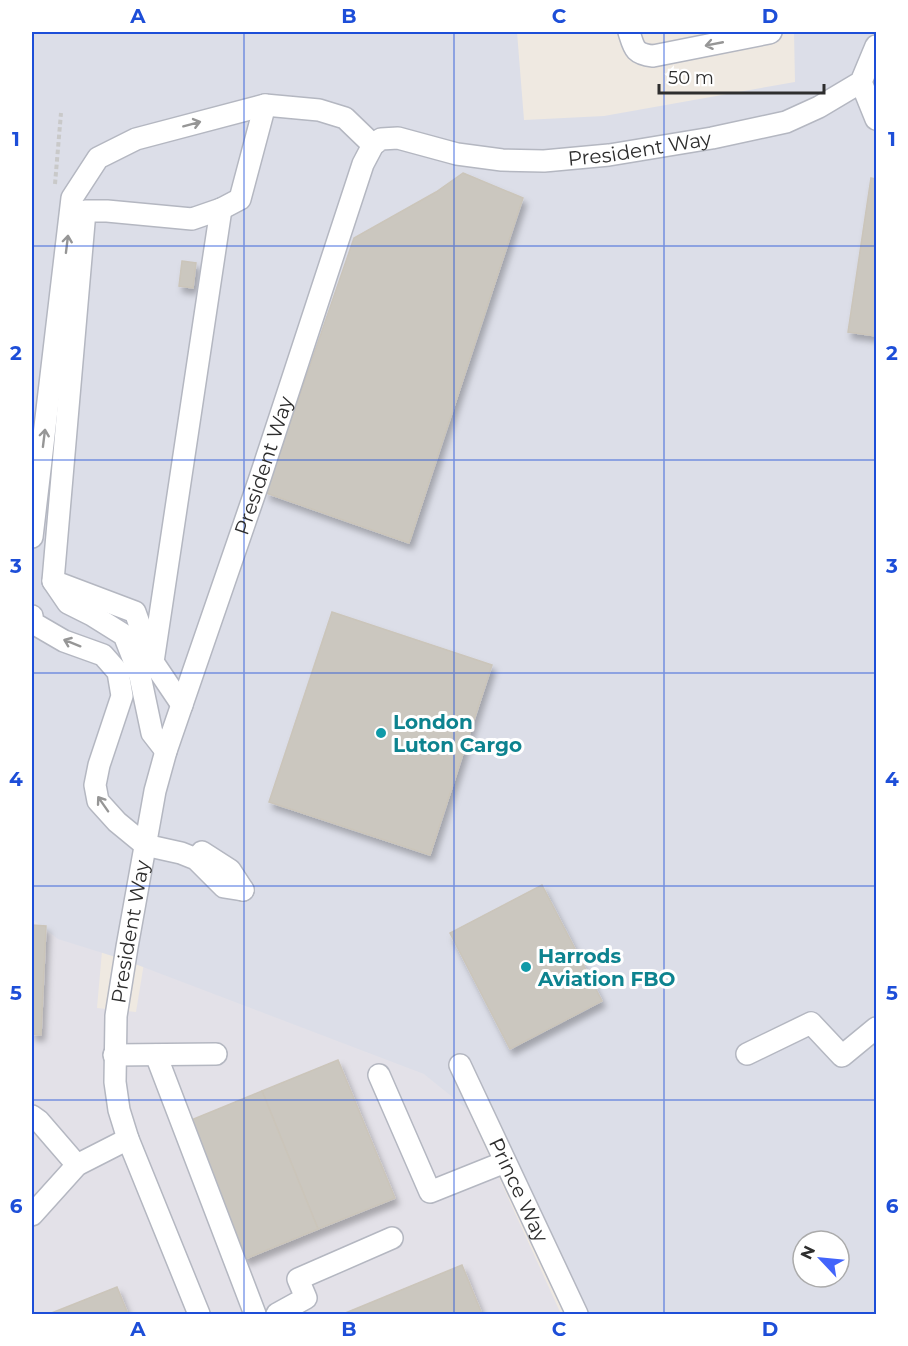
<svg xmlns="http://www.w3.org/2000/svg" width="908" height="1346" viewBox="0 0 908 1346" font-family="Montserrat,sans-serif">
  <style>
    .industrial { fill: #e3e1e8 }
    .airport { fill: #dcdee8; fill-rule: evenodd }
    .building { fill: #cbc7bf; stroke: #cbc5ba; stroke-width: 1.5; filter: url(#shadow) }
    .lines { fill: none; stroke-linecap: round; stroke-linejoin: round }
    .minor-casing { stroke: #b4b7c1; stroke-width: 24 }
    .path { stroke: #c9c9c9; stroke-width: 4; stroke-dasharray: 4.5 3; stroke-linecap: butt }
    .minor { stroke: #fff; stroke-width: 21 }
    .oneway { stroke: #969696 }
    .grid { fill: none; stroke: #1d4ed8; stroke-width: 1.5; stroke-opacity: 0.55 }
    .culture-dot { fill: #0f9aa8; stroke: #fff; stroke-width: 2 }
    .labels { text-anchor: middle; stroke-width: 6; stroke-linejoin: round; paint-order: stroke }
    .street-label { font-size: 20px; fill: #2e2e2e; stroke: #fff }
    .culture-label { font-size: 20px; font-weight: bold; fill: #0d838f; stroke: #fff; text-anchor: start }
    .neatline { fill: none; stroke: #1d4ed8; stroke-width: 2 }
    .grid-label { font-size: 20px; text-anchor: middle; font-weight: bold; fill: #1d4ed8 }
  </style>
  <defs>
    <filter id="shadow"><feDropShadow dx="3.5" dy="6" stdDeviation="3" flood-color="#0004"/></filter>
  </defs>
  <rect width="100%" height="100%" fill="#efe9e1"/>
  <!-- industrial -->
  <polygon class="industrial" points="156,890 453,1077 561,1314 32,1314 32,916 102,951 97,1008 136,1012"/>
  <!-- airport -->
  <path class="airport" d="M 32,32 L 517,32 L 524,120 L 604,116 L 795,82 L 794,32 L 876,32 L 876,1314 L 589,1314 L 498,1134 L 424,1074 L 122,959 L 58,939 L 32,919 ZM 803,1241 L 839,1241 L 839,1277 L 803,1277 Z"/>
  <!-- building -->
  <g class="building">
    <polygon points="463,173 523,198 409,543 266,493 354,238 436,192"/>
    <polygon points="871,178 876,179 876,336 848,332"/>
    <polygon points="182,261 196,263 193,288 179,286"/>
    <polygon points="332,612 492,665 430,855 269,802"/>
    <polygon points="542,885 602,1001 510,1049 450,933"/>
    <polygon points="32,925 46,926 41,1035 32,1034"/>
    <polygon points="338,1060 395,1198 318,1229 262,1091"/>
    <polygon points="262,1091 318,1229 245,1259 189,1121"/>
    <polygon points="462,1265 482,1314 343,1314"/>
    <polygon points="117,1287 128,1314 49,1314"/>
  </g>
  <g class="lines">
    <!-- minor casing -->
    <g class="minor-casing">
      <g id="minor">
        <path d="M 629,32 C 634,48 634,54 653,56 L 769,33 L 771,32"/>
        <polyline points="861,82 876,119"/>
        <polyline points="32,537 72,198 98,158 136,139 265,105 319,110 345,118 373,145"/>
        <polyline points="53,581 135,612 152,659"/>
        <polyline points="32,616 33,623 64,641 103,655 118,672 122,696 99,765 95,785 98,801 117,822 145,845 181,853 196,859 224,887 243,890"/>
        <polyline points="182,705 153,662 221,209"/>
        <polyline points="166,751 152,733 140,676 124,635 92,615 68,603 53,581 85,211 107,211 192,219 221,209 240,199 265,105"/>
        <polyline points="202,852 230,870 243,890"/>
        <polyline points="747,1054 811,1023 842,1056 876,1028"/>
        <polyline points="114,1055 216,1054"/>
        <polyline points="156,1055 255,1314"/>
        <path id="s1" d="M 460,1065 L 577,1314"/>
        <polyline points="379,1075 430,1192 505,1162"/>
        <polyline points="32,1116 39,1121 77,1165"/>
        <polyline points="32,1215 77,1165 128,1139"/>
        <path id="s2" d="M 199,1314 L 128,1139 L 119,1110 L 115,1082 L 116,1016 L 127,947 L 155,791 L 166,751 L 259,481 L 363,164 L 373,145 L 381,139 L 398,138 L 457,154 L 502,160 L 544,161 L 609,155 L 712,138 L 786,122 L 819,107 L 861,82 L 876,46"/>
        <polyline points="277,1314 306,1298 298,1279 392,1238"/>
      </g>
    </g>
    <!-- path -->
    <polyline class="path" points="55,184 61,113"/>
    <!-- minor -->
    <use href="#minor" class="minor"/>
  </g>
  <!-- one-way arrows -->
  <defs><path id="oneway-shaft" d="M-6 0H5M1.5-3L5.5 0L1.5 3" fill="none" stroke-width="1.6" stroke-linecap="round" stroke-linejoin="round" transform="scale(1.5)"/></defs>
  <g class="oneway">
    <use href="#oneway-shaft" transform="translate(714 44) rotate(169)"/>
    <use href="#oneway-shaft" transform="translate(192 124) rotate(-15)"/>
    <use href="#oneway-shaft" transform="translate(67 244) rotate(-83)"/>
    <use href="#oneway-shaft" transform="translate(44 438) rotate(-83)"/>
    <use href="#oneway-shaft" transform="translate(72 643) rotate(-158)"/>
    <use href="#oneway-shaft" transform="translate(103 804) rotate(-125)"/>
  </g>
  <!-- grid -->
  <path class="grid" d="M 244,32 L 244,1314M 454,32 L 454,1314M 664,32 L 664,1314M 32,246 L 876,246M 32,460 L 876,460M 32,673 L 876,673M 32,886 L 876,886M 32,1100 L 876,1100"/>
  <!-- markers -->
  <g class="culture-dot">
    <circle cx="381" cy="733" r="6"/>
    <circle cx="526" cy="967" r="6"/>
  </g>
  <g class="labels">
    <!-- street labels -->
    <g class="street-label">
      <text dy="7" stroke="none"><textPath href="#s2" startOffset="1496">President Way</textPath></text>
      <text dy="7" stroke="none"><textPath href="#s2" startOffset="885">President Way</textPath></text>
      <text dy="7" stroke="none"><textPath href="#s2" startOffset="399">President Way</textPath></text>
      <text dy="7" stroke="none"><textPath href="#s1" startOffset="138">Prince Way</textPath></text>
    </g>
    <!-- culture labels -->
    <g class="culture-label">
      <text x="393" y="729">London<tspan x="393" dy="23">Luton Cargo</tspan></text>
      <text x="538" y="963">Harrods<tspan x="538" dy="23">Aviation FBO</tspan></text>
    </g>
  </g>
  <!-- border -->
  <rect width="908" height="1346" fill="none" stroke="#ffffff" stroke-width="66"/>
  <!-- north arrow -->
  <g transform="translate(821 1259) rotate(296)"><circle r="28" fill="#ffffff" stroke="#ababab" stroke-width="1.5"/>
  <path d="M0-4.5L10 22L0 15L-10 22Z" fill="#4264fb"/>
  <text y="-9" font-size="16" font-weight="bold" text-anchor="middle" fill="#2e2e2e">N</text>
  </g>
  <!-- scale -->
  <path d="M659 84v9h165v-9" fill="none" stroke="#2e2e2e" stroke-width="3"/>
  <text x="668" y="84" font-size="18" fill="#2e2e2e" stroke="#ffffff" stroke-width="4.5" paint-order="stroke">50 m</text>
  <rect x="33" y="33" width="842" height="1280" class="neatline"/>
  <g class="grid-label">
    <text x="138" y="23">A</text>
    <text x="349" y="23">B</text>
    <text x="559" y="23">C</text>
    <text x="770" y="23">D</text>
    <text x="16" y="146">1</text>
    <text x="892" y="146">1</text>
    <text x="16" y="360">2</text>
    <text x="892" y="360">2</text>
    <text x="16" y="573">3</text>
    <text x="892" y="573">3</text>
    <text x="16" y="786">4</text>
    <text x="892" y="786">4</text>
    <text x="16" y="1000">5</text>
    <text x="892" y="1000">5</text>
    <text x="16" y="1213">6</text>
    <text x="892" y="1213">6</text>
    <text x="138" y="1336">A</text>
    <text x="349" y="1336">B</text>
    <text x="559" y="1336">C</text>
    <text x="770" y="1336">D</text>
  </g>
</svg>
